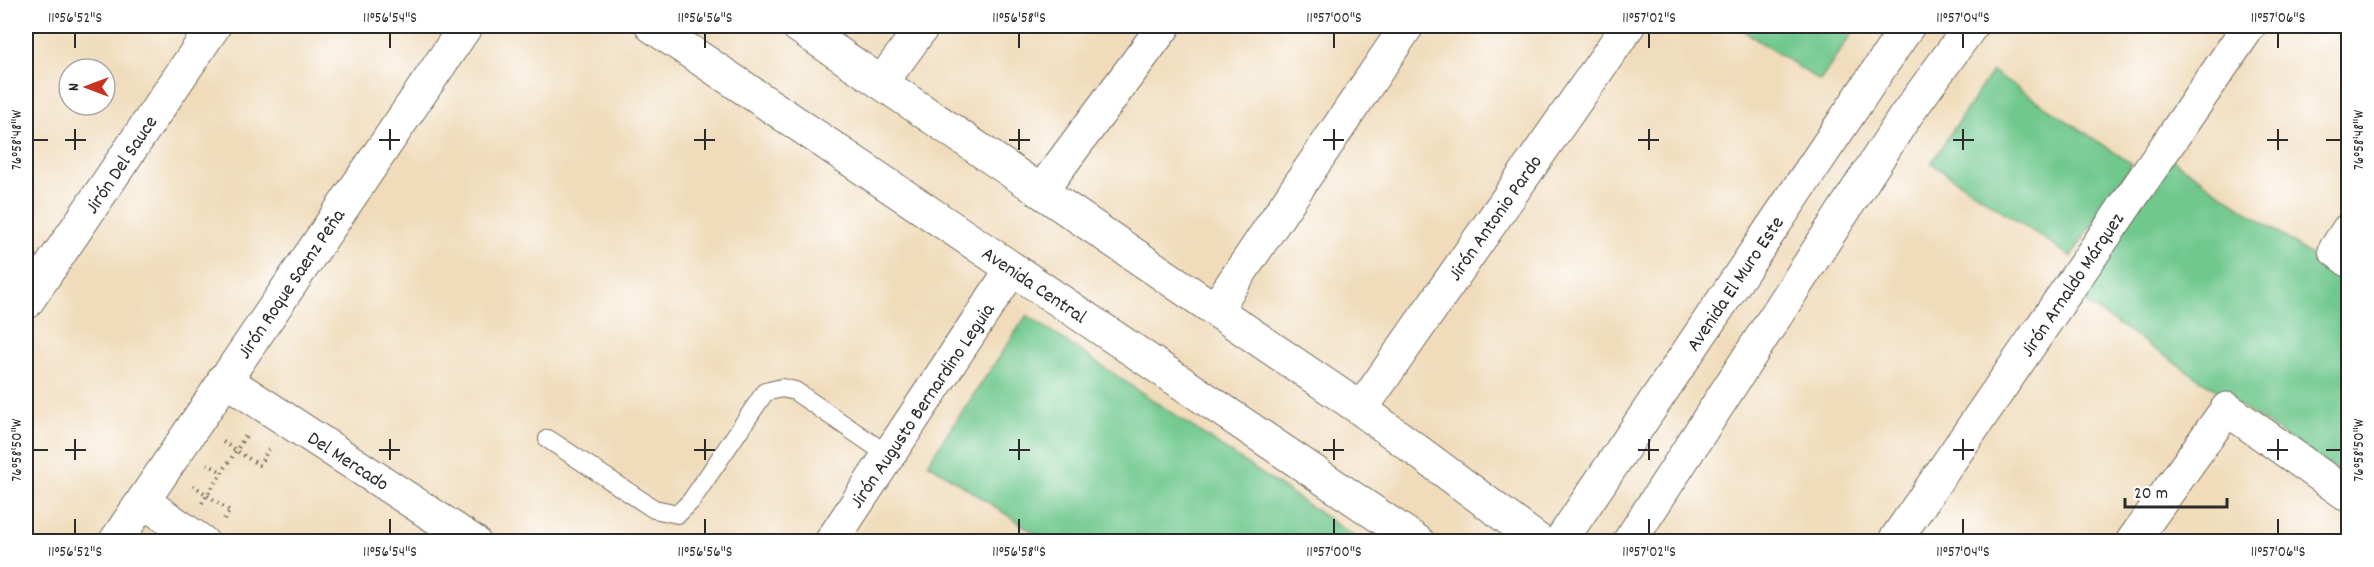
<svg xmlns="http://www.w3.org/2000/svg" width="2374" height="567" viewBox="0 0 2374 567" font-family="Dekko,sans-serif">
  <style>
    .green { fill: #70c88d; stroke: #4e7a5c; stroke-width: 1.5 }
    .lines { fill: none; stroke-linecap: round; stroke-linejoin: round }
    .service-casing { stroke: #70695d; stroke-width: 20 }
    .minor-casing { stroke: #70695d; stroke-width: 35 }
    .tertiary-casing { stroke: #70695d; stroke-width: 35 }
    .secondary-casing { stroke: #70695d; stroke-width: 35 }
    .path { stroke: #70695d; stroke-width: 4; stroke-dasharray: 1.5 4.5; stroke-linecap: butt }
    .service { stroke: #fff; stroke-width: 18 }
    .minor { stroke: #fff; stroke-width: 33 }
    .tertiary { stroke: #fff; stroke-width: 33 }
    .secondary { stroke: #fff; stroke-width: 33 }
    .ticks { fill: none; stroke: #2b2b2b; stroke-width: 2 }
    .labels { text-anchor: middle; stroke-width: 4.5; stroke-linejoin: round; paint-order: stroke }
    .street-label { font-size: 20px; fill: #2b2b2b; stroke: #fff }
    .neatline { fill: none; stroke: #2b2b2b; stroke-width: 2 }
    .ticks-label { font-size: 15px; text-anchor: middle; fill: #2b2b2b }
  </style>
  <rect width="100%" height="100%" fill="#fff"/>
  <filter id="ink" filterUnits="userSpaceOnUse"><feTurbulence type="fractalNoise" baseFrequency=".0167" numOctaves="2"/><feDisplacementMap in="SourceGraphic" scale="12" xChannelSelector="R" yChannelSelector="G"/><feConvolveMatrix kernelMatrix="1 2 1 2 8 2 1 2 1" color-interpolation-filters="sRGB"/></filter>
  <filter id="wash" filterUnits="userSpaceOnUse"><feTurbulence type="fractalNoise" baseFrequency=".008" numOctaves="4" result="noise"/><feDisplacementMap in="SourceGraphic" scale="24" xChannelSelector="R" yChannelSelector="G"/><feGaussianBlur stdDeviation="1.35" result="paint"/><feColorMatrix in="noise" values="0 0 0 0 0 0 0 0 0 0 0 0 0 0 0 0 0 1.4 0 .05"/><feComposite in="paint" operator="in"/></filter>
  <g filter="url(#wash)">
    <rect width="100%" height="100%" fill="#f0dcbb"/>
    <!-- green -->
    <g class="green">
      <polygon points="1736,26 1857,26 1820,81"/>
      <polygon points="1992,71 2132,164 2071,257 1931,163"/>
      <polygon points="2170,158 2348,281 2348,478 2077,297"/>
      <polygon points="1027,315 1361,541 1047,541 928,463"/>
    </g>
  </g>
  <g filter="url(#ink)">
    <g class="lines">
      <!-- service casing -->
      <g class="service-casing">
        <polyline id="service" points="548,439 654,509 678,514 691,501 765,392 782,388 795,391 888,455"/>
      </g>
      <!-- minor casing -->
      <g class="minor-casing">
        <g id="minor">
          <polyline points="882,82 923,26"/>
          <polyline points="1041,191 1164,26"/>
          <polyline points="2348,230 2335,250 2348,260"/>
          <polyline points="26,303 214,26"/>
          <polyline points="1216,308 1407,26"/>
          <polyline points="224,379 474,542"/>
          <polyline points="1361,409 1628,26"/>
          <polyline points="143,501 202,542"/>
          <polyline points="115,542 466,26"/>
          <polyline points="831,542 1012,269"/>
          <polyline points="1894,542 2249,26"/>
          <polyline points="2132,542 2227,409 2348,495"/>
        </g>
      </g>
      <!-- tertiary casing -->
      <g class="tertiary-casing">
        <g id="tertiary">
          <polyline points="1560,542 1908,26"/>
          <polyline points="1629,542 1904,118 1971,26"/>
        </g>
      </g>
      <!-- secondary casing -->
      <g class="secondary-casing">
        <g id="secondary">
          <polyline points="652,26 1418,542"/>
          <polyline points="798,26 1361,409 1540,542"/>
        </g>
      </g>
      <!-- path -->
      <g class="path">
        <polyline points="223,442 259,465 269,449"/>
        <polyline points="207,464 222,472"/>
        <polyline points="193,485 230,511 224,519"/>
        <polyline points="202,503 247,434"/>
      </g>
      <!-- service -->
      <use href="#service" class="service"/>
      <!-- minor -->
      <use href="#minor" class="minor"/>
      <!-- tertiary -->
      <use href="#tertiary" class="tertiary"/>
      <!-- secondary -->
      <use href="#secondary" class="secondary"/>
    </g>
  </g>
  <!-- ticks -->
  <path class="ticks" d="M 75,33 L 75,48M 390,33 L 390,48M 705,33 L 705,48M 1019,33 L 1019,48M 1334,33 L 1334,48M 1649,33 L 1649,48M 1963,33 L 1963,48M 2278,33 L 2278,48M 75,129 L 75,150M 390,129 L 390,150M 705,129 L 705,150M 1019,129 L 1019,150M 1334,129 L 1334,150M 1649,129 L 1649,150M 1963,129 L 1963,150M 2278,129 L 2278,150M 33,140 L 48,140M 65,140 L 86,140M 379,140 L 400,140M 694,140 L 715,140M 1009,140 L 1030,140M 1323,140 L 1344,140M 1638,140 L 1659,140M 1953,140 L 1974,140M 2267,140 L 2288,140M 2326,140 L 2341,140M 75,439 L 75,460M 390,439 L 390,460M 705,439 L 705,460M 1019,439 L 1019,460M 1334,439 L 1334,460M 1649,439 L 1649,460M 1963,439 L 1963,460M 2278,439 L 2278,460M 33,450 L 48,450M 65,450 L 86,450M 379,450 L 400,450M 694,450 L 715,450M 1009,450 L 1030,450M 1323,450 L 1344,450M 1638,450 L 1659,450M 1953,450 L 1974,450M 2267,450 L 2288,450M 2326,450 L 2341,450M 75,519 L 75,534M 390,519 L 390,534M 705,519 L 705,534M 1019,519 L 1019,534M 1334,519 L 1334,534M 1649,519 L 1649,534M 1963,519 L 1963,534M 2278,519 L 2278,534"/>
  <g class="labels">
    <!-- street labels -->
    <g class="street-label">
      <text transform="translate(120 164) rotate(-56)" y="7">Jirón Del Sauce</text>
      <text transform="translate(1494 217) rotate(-55)" y="7">Jirón Antonio Pardo</text>
      <text transform="translate(290 283) rotate(-56)" y="7">Jirón Roque Saenz Peña</text>
      <text transform="translate(1734 283) rotate(-56)" y="7">Avenida El Muro Este</text>
      <text transform="translate(1035 284) rotate(34)" y="7">Avenida Central</text>
      <text transform="translate(2071 284) rotate(-56)" y="7">Jirón Arnaldo Márquez</text>
      <text transform="translate(921 405) rotate(-56)" y="7">Jirón Augusto Bernardino Leguia</text>
      <text transform="translate(349 460) rotate(33)" y="7">Del Mercado</text>
    </g>
  </g>
  <!-- margin -->
  <rect width="2374" height="567" fill="none" stroke="#fff" stroke-width="66"/>
  <!-- north arrow -->
  <g transform="translate(87 87) rotate(270)"><circle r="28" fill="#ffffff" stroke="#aaaaaa" stroke-width="1.5"/>
  <path d="M0-4.5L10 22L0 15L-10 22Z" fill="#c8321e"/>
  <text y="-9" font-size="16" font-weight="bold" text-anchor="middle" fill="#2b2b2b">N</text>
  </g>
  <!-- scale -->
  <path d="M2125 498v9h102v-9" fill="none" stroke="#2b2b2b" stroke-width="3"/>
  <text x="2134" y="498" font-size="18" fill="#2b2b2b" stroke="#ffffff" stroke-width="4.5" paint-order="stroke">20 m</text>
  <rect x="33" y="33" width="2308" height="501" class="neatline"/>
  <g class="ticks-label">
    <text x="75" y="22">11°56'52"S</text>
    <text x="390" y="22">11°56'54"S</text>
    <text x="705" y="22">11°56'56"S</text>
    <text x="1019" y="22">11°56'58"S</text>
    <text x="1334" y="22">11°57'00"S</text>
    <text x="1649" y="22">11°57'02"S</text>
    <text x="1963" y="22">11°57'04"S</text>
    <text x="2278" y="22">11°57'06"S</text>
    <text transform="translate(2358 140) rotate(-90)" y="5">76°58'48"W</text>
    <text transform="translate(16 140) rotate(-90)" y="5">76°58'48"W</text>
    <text transform="translate(2358 450) rotate(-90)" y="5">76°58'50"W</text>
    <text transform="translate(16 450) rotate(-90)" y="5">76°58'50"W</text>
    <text x="75" y="556">11°56'52"S</text>
    <text x="390" y="556">11°56'54"S</text>
    <text x="705" y="556">11°56'56"S</text>
    <text x="1019" y="556">11°56'58"S</text>
    <text x="1334" y="556">11°57'00"S</text>
    <text x="1649" y="556">11°57'02"S</text>
    <text x="1963" y="556">11°57'04"S</text>
    <text x="2278" y="556">11°57'06"S</text>
  </g>
</svg>
